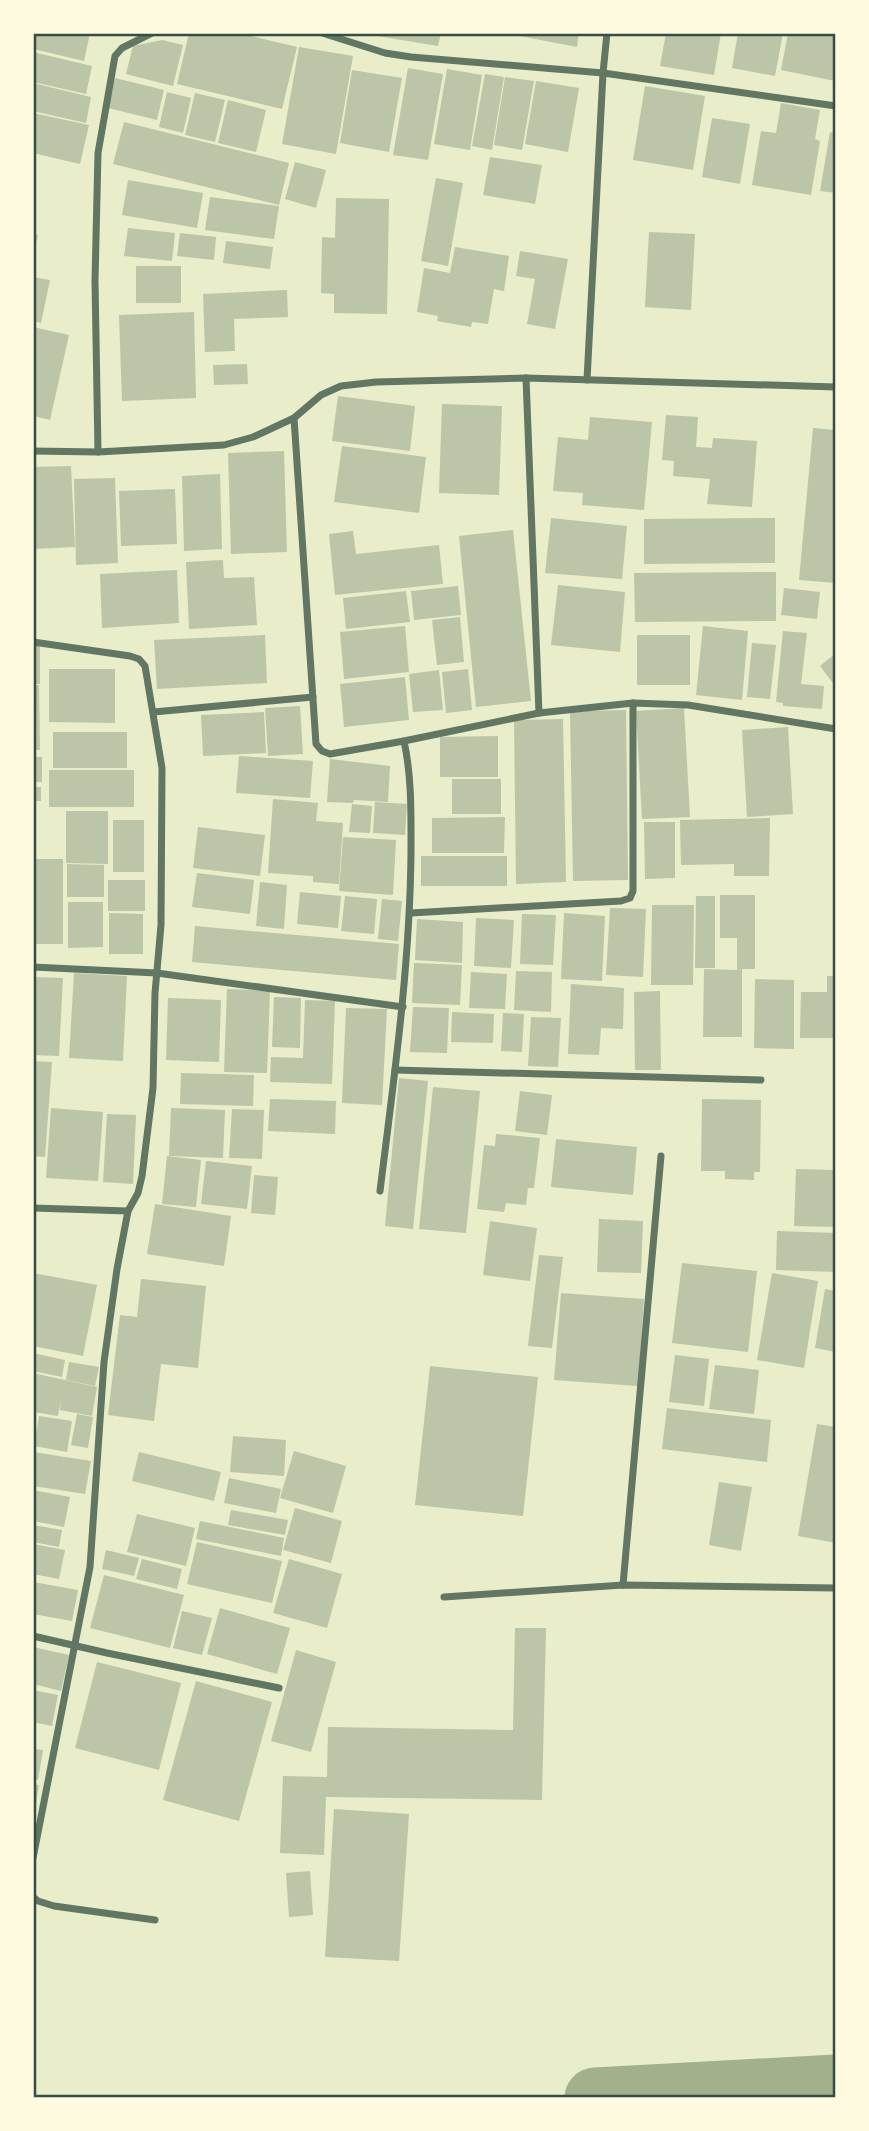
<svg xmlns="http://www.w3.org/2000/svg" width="869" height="2131" viewBox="0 0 869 2131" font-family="'Sofia Sans Condensed',sans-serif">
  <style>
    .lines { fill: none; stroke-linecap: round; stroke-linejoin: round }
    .river { stroke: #a3b18a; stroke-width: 61 }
    .building { fill: #bcc5a7 }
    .minor { stroke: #617663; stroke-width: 7 }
    .neatline { fill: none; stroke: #344e41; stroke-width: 2.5 }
  </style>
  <rect width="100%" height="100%" fill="#e9edc9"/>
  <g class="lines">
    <!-- river -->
    <polyline class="river" points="595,2098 836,2085"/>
  </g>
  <!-- building -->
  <g class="building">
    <polygon points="33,33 90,33 84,61 33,49"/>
    <polygon points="189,33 238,33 297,47 282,109 177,84"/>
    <polygon points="377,33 441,33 438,46 377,36"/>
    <polygon points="504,33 579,33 577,47"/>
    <polygon points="666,33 721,33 714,75 660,66"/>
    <polygon points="738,33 783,33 775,76 732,68"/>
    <polygon points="788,33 836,33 835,81 781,70"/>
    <polygon points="162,40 183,45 173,86 126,74 133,46"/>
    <polygon points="299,47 353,56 336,154 282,144"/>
    <polygon points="33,52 92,66 86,94 33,82"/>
    <polygon points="408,68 443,74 428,160 393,155"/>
    <polygon points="447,69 482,75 470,150 434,144"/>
    <polygon points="352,70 402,78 389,152 340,143"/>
    <polygon points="485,74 504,77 492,150 472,146"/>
    <polygon points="505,77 534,81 522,150 494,145"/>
    <polygon points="115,78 164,90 157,120 108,108"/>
    <polygon points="536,81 579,88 568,152 525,144"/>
    <polygon points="33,83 91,97 86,123 33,111"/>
    <polygon points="645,86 705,96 693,170 633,160"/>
    <polygon points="167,92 191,98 183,133 159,127"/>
    <polygon points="195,93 225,100 215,142 185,135"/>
    <polygon points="228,100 266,110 256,152 218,143"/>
    <polygon points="781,103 820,110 815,139 820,141 811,195 752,185 761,131 776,133"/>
    <polygon points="33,113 89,125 80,164 33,153"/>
    <polygon points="712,118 750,124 740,184 702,177"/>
    <polygon points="124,122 289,163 279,205 113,164"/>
    <polygon points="830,132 836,133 836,193 820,191"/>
    <polygon points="490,157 542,165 535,204 483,195"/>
    <polygon points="295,162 326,170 316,208 285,199"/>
    <polygon points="436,178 463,183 448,266 421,261"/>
    <polygon points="128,180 203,193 197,228 122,215"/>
    <polygon points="210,197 279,206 274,239 205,230"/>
    <polygon points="336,198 389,199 387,314 334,313 334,294 321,293 322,237 335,238"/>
    <polygon points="128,228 175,233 172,261 124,256"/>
    <polygon points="649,232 695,234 691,310 645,307"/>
    <polygon points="180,233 216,237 214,260 177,256"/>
    <polygon points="33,234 38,235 34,251 33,251"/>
    <polygon points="226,241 273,247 270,269 223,263"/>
    <polygon points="455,247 509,256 504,291 494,289 488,324 472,322 471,327 437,321 438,316 417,312 424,268 450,273"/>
    <polygon points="520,251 568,259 555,329 527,324 535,279 516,276"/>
    <rect x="136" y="266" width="45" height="37"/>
    <polygon points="33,277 50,280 41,323 33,321"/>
    <polygon points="287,290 288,317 234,319 235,351 205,352 203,294"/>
    <polygon points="194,312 196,398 122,401 119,315"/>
    <polygon points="33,327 69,335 50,420 33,416"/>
    <polygon points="247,364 248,384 214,385 213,365"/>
    <polygon points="338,396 415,406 410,451 332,441"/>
    <polygon points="442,404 502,406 499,495 439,493"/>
    <polygon points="666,415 698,417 696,447 712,448 713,438 757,441 752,507 707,504 710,479 673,476 674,461 662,460"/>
    <polygon points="590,417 652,422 644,510 582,505 583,493 553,491 558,437 588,440"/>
    <polygon points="813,428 836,430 836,583 799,580"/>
    <polygon points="342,446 426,457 419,513 334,502"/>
    <polygon points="284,451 287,552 231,554 228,453"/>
    <polygon points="71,466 75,547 33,549 33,467"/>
    <polygon points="220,474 222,549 184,551 182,476"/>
    <polygon points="115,478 118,563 76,565 74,479"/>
    <polygon points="175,489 177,544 121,546 119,491"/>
    <polygon points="551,518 627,526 622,579 545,573"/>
    <polygon points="775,518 775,563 644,564 644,519"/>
    <polygon points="513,530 531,701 476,707 459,536"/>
    <polygon points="353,531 356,554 439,545 443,584 335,595 329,534"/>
    <polygon points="223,560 224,578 254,577 257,625 189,629 186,562"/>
    <polygon points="177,570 179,623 102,628 100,574"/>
    <polygon points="776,572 776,621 635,622 634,573"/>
    <polygon points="558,585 625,592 620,652 551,645"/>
    <polygon points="458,586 461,615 414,620 411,591"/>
    <polygon points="784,588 820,592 817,619 781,615"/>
    <polygon points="406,591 410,622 346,629 343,598"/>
    <polygon points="460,617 464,662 437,665 432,620"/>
    <polygon points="405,626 409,672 344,679 340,632"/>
    <polygon points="703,626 748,631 742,700 696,695"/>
    <polygon points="783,631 807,633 801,684 824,686 822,709 783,706 783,703 776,702"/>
    <polygon points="265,635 267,683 157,689 154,640"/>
    <rect x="637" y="635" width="53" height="50"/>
    <polygon points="752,643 776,645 770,699 747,697"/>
    <rect x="33" y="645" width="7" height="39"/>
    <polygon points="836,653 836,687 820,666"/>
    <polygon points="49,669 115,669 115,723 49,722"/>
    <polygon points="468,669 472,710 446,713 442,672"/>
    <polygon points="439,670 443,710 413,712 409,674"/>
    <polygon points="405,677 409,720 344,727 340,684"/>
    <polygon points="33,685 39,685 40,750 33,750"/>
    <polygon points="300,706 303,754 268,756 265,708"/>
    <polygon points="684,708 690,817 642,819 636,711"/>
    <polygon points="626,710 628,880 573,881 570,711"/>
    <polygon points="264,712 266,753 203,756 201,715"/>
    <polygon points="563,719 566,882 516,884 514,720"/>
    <polygon points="788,727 793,814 747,817 742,730"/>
    <rect x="53" y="732" width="74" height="36"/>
    <polygon points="498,736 498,777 440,777 440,737"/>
    <polygon points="239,756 313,761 310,798 236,793"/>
    <rect x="33" y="757" width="9" height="25"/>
    <polygon points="330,759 390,766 388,802 354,800 353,803 327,802"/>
    <rect x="49" y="770" width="85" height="37"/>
    <rect x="452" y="779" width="49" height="35"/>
    <rect x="33" y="787" width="8" height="14"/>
    <polygon points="273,799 318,803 316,821 343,823 339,884 313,882 313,876 268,873"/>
    <polygon points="375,802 407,804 405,835 373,833"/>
    <polygon points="352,804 372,806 370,833 349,832"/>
    <polygon points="66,811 108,811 108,864 66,863"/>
    <polygon points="505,817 504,853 432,853 432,818"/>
    <polygon points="770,818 769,876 734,876 734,864 681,865 680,820"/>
    <rect x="113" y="820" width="31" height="52"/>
    <polygon points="644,822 675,822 675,878 645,879"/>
    <polygon points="198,827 265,835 260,876 193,868"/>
    <polygon points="343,837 396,840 393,895 339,891"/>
    <rect x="421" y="856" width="86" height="30"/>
    <rect x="33" y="859" width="30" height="85"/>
    <polygon points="67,864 104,865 104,897 67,897"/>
    <polygon points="197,873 254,880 250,914 192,907"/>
    <rect x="108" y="880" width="37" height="31"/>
    <polygon points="260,882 287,885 284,929 256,926"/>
    <polygon points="300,892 341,896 338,928 297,924"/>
    <polygon points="720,895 755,895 755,969 742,969 742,1037 703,1037 704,969 737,970 737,938 720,938"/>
    <polygon points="345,896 377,899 374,934 341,931"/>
    <polygon points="696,896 715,896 715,968 695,968"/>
    <polygon points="382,899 402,901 398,941 378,939"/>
    <polygon points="68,902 103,902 103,947 68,948"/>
    <polygon points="652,905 694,905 693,985 651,985"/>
    <polygon points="610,908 646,909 643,977 606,975"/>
    <polygon points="109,913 143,914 143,954 109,954"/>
    <polygon points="564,913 605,916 602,981 561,979"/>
    <polygon points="522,914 556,915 553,965 520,964"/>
    <polygon points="476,918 514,920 511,968 474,966"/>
    <polygon points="417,919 463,922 462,963 415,960"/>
    <polygon points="195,926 399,944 396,980 192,962"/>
    <polygon points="414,963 462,965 460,1005 412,1003"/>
    <polygon points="516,971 552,972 551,1012 514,1010"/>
    <polygon points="471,972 507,974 505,1009 469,1008"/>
    <polygon points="74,973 127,976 123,1061 69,1058"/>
    <polygon points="827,976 836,976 836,1038 800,1038 801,992 827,992"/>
    <polygon points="33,977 63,978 59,1056 33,1055"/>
    <polygon points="755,979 794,980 794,1049 754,1048"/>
    <polygon points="571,984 624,988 623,1029 601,1028 599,1055 568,1054"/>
    <polygon points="227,989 270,991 267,1073 224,1072"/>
    <polygon points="660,991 661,1070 635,1070 634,992"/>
    <polygon points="274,997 301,998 300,1048 272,1047"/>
    <polygon points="168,998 221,1000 219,1062 166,1060"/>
    <polygon points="305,1000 335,1001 332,1084 270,1082 271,1057 303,1058"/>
    <polygon points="413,1007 449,1008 447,1053 410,1052"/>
    <polygon points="346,1008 387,1009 382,1105 342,1103"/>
    <polygon points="452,1012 494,1014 493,1043 451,1042"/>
    <polygon points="503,1013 524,1014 522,1052 501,1051"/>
    <polygon points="531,1017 561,1018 558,1067 528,1066"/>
    <polygon points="33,1061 52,1062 45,1157 33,1156"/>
    <polygon points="181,1073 254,1075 253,1106 180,1104"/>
    <polygon points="399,1078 428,1081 413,1229 385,1226"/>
    <polygon points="433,1087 480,1091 466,1233 419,1229"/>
    <polygon points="520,1091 552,1095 547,1135 515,1131"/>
    <polygon points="270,1099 336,1101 335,1134 268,1131"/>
    <polygon points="702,1099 761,1100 760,1172 754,1172 754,1180 725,1179 725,1171 701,1171"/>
    <polygon points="51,1108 103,1112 98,1181 46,1178"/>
    <polygon points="171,1108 225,1110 223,1158 169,1156"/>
    <polygon points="232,1109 264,1110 262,1159 229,1158"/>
    <polygon points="107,1114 136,1115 133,1184 103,1182"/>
    <polygon points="496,1134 540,1138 534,1188 528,1188 526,1205 506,1203 504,1212 477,1209 484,1145 495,1146"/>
    <polygon points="556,1139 637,1147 633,1195 551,1187"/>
    <polygon points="167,1156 201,1160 196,1207 162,1204"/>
    <polygon points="206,1161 252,1166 247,1209 201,1204"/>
    <polygon points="796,1169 836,1170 836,1227 794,1226"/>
    <polygon points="254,1175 278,1177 275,1215 251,1213"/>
    <polygon points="155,1204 231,1216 224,1266 147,1254"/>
    <polygon points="599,1219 643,1221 641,1273 597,1272"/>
    <polygon points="490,1221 537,1228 530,1281 483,1275"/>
    <polygon points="777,1231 836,1233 836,1272 776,1270"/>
    <polygon points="539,1255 563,1257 552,1348 528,1346"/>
    <polygon points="682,1263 757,1271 748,1352 672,1343"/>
    <polygon points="33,1273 97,1285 83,1356 33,1346"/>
    <polygon points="772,1273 818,1281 804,1368 757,1360"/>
    <polygon points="141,1279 206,1286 198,1368 161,1364 154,1421 108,1415 120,1315 137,1317"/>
    <polygon points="825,1289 836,1291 836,1352 815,1348"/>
    <polygon points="561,1293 644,1299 638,1386 554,1380"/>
    <polygon points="33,1353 65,1360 62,1377 33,1371"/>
    <polygon points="675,1355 709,1359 704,1406 669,1402"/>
    <polygon points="69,1362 99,1367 95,1386 66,1380"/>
    <polygon points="715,1365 759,1370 754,1414 709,1409"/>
    <polygon points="430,1366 538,1377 523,1516 415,1505"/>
    <polygon points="33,1373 97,1387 92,1416 60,1410 61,1400 58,1416 33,1412"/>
    <polygon points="667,1408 771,1420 767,1462 662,1449"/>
    <polygon points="77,1414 93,1417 88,1448 71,1445"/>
    <polygon points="39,1416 72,1421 67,1452 34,1446"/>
    <polygon points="817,1424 836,1427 836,1543 798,1536"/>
    <polygon points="233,1436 286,1440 284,1476 230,1472"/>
    <polygon points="294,1451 346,1466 333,1513 280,1498"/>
    <polygon points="33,1452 91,1461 85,1494 33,1486"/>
    <polygon points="139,1452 221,1472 214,1501 132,1481"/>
    <polygon points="229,1478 281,1489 276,1513 224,1503"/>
    <polygon points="719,1482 752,1487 741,1551 709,1545"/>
    <polygon points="33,1490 70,1497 64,1527 33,1521"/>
    <polygon points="295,1508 342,1521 331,1563 283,1550"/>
    <polygon points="231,1510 288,1520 285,1535 228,1525"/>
    <polygon points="137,1514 195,1528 186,1566 127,1552"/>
    <polygon points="200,1521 284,1538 281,1556 196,1539"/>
    <polygon points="33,1525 62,1530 59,1547 33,1542"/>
    <polygon points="197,1542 282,1561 272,1603 187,1584"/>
    <polygon points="33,1544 65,1550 59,1579 33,1574"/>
    <polygon points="106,1550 139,1558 134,1576 102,1569"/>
    <polygon points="142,1559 182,1569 177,1589 136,1579"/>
    <polygon points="289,1559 342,1574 327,1628 273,1613"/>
    <polygon points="104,1575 184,1595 170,1648 90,1628"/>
    <polygon points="33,1582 78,1590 72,1621 33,1614"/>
    <polygon points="220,1608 290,1628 277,1674 207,1654"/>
    <polygon points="182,1611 212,1618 202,1655 173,1648"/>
    <polygon points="515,1628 546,1628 542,1800 326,1797 324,1855 280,1853 283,1776 327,1777 328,1727 513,1730"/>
    <polygon points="33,1647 69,1655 61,1691 33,1684"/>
    <polygon points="296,1650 336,1662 311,1752 271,1741"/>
    <polygon points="97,1662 181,1683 159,1770 75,1748"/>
    <polygon points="196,1681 272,1702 239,1821 163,1800"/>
    <polygon points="33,1690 58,1695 52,1726 33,1722"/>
    <polygon points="33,1749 43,1750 38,1780 33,1779"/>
    <polygon points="33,1784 39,1785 35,1811 33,1811"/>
    <polygon points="334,1809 409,1814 399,1961 325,1957"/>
    <polygon points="310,1871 313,1915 289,1917 286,1873"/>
  </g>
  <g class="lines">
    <!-- minor -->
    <g class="minor">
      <polyline points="322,33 385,53 411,57 603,73 836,106"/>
      <polyline points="526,378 539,713 633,703 688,705 836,729"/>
      <polyline points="587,380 603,73 607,33"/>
      <polyline points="294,418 316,744 322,751 330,754 404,741 539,713"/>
      <polyline points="33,451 98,452 224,445 253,437 294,418 321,395 341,386 376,382 526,378 836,387"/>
      <polyline points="98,452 95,281 98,153 115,56 122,48 152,33"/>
      <polyline points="33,642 130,656 139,659 145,666 162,768 161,925 155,993 153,1088 142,1176 138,1193 128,1211 117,1269 104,1362 90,1567 33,1858"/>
      <polyline points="154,712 313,697"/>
      <polyline points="411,913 621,901 630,898 633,891 633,703"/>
      <polyline points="33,967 157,973 403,1007"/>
      <polyline points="395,1070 761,1080"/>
      <path d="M 380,1191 C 394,1078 410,966 411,852 C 411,815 412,778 404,741"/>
      <polyline points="33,1208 128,1211"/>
      <polyline points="623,1585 661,1156"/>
      <polyline points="444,1597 623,1585 836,1588"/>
      <polyline points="33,1636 107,1653 279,1688"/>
      <polyline points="33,1897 38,1901 54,1906 155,1920"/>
    </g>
  </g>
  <!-- border -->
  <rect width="869" height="2131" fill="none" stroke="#fefae0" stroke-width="70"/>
  <rect x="35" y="35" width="799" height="2061" class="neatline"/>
</svg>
